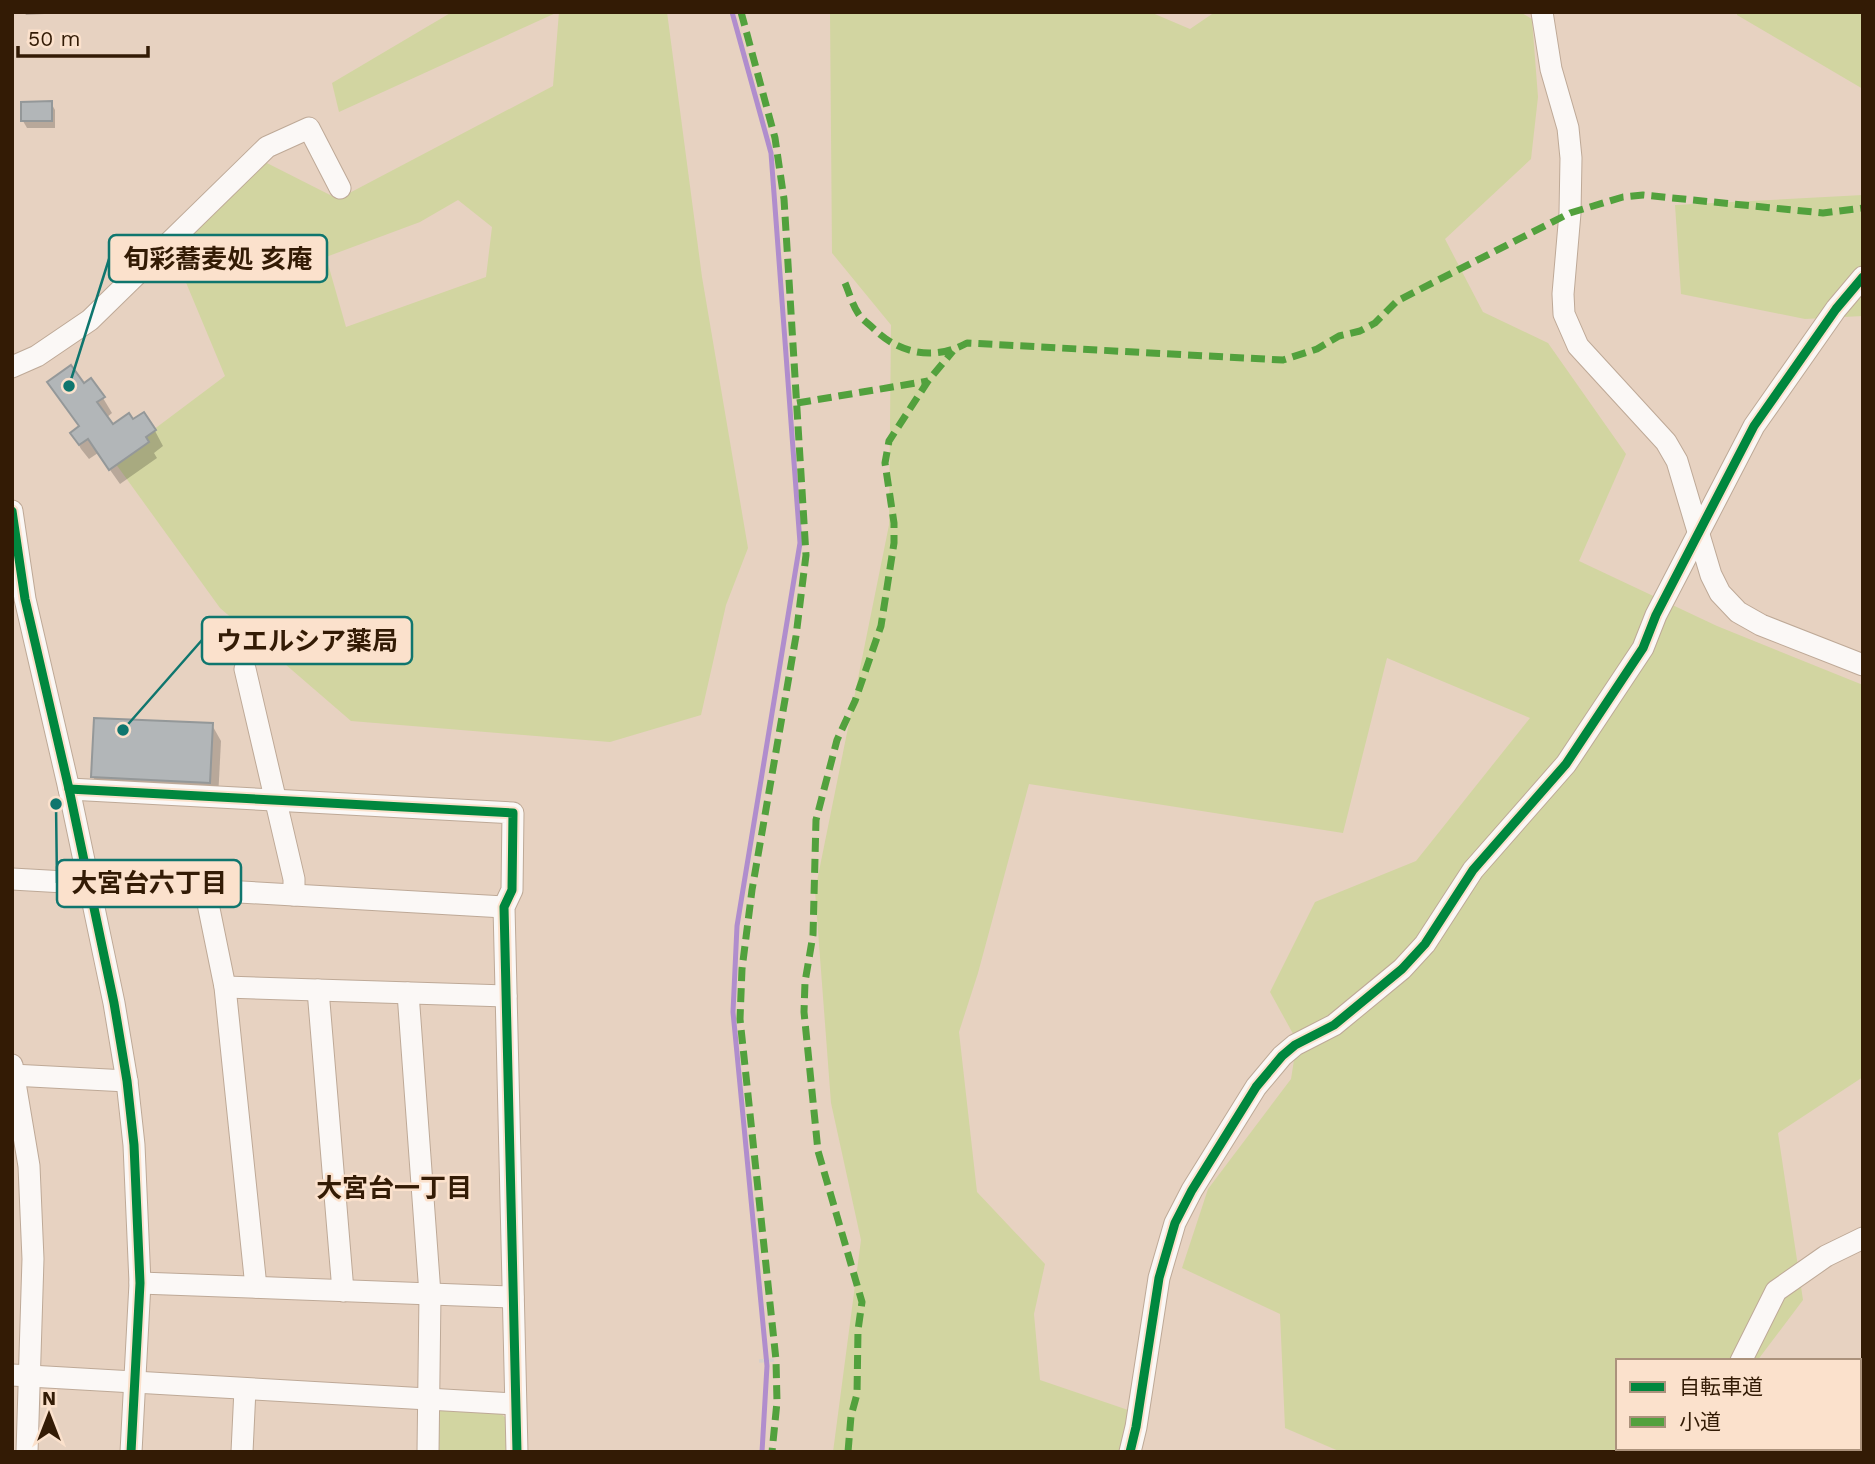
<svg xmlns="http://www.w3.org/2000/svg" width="1875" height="1464" viewBox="0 0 1875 1464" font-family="'Work Sans','Noto Sans JP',sans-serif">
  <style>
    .green { fill: #d2d5a1; fill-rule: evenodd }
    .shadow { fill: #0003 }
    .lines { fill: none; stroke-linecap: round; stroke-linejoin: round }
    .stream { stroke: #b08dcd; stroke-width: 5 }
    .building { fill: #b2b6b8; stroke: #949899; stroke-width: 2 }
    .minor-casing { stroke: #bea997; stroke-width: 23 }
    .path { stroke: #d7d0ca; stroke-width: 3.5; stroke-dasharray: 5 5; stroke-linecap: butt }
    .minor { stroke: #fbf8f6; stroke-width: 21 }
    .quiet { stroke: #52a13d; stroke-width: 7; stroke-dasharray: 14 7; stroke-linecap: butt }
    .cycleway-casing { stroke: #fbe1cc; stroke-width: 13 }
    .cycleway { stroke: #00873e; stroke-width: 9 }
    .labels { text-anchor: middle; stroke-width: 5; stroke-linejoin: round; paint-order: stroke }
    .neighbourhood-label { font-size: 26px; font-weight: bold; fill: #331b05; stroke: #fbe1cc }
    .leader { fill: none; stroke: #0f766e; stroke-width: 2.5 }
    .callout-dot { fill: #0f766e; stroke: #fbe1cc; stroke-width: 2.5 }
    .callout { fill: #fbe1cc; stroke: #0f766e; stroke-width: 2.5 }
    .callout-label { font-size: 26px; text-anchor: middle; font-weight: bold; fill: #331b05 }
  </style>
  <rect width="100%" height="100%" fill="#e7d2c1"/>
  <!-- green -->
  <g class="green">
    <polygon points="452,12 558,12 339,112 332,83"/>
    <path d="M 559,12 L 667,12 L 702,277 L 748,548 L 726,605 L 701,715 L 610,742 L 351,721 L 220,608 L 113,460 L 225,376 L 172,249 L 259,159 L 338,199 L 553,86 ZM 458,200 L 492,227 L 486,277 L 346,327 L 326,257 L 420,222 Z"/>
    <polygon points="830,12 1150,12 1190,29 1215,12 1520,12 1532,19 1538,97 1531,159 1445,239 1483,312 1548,343 1626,454 1579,561 1717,626 1863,685 1863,1077 1778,1133 1803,1300 1757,1361 1618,1361 1618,1448 1730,1448 1729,1452 1341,1452 1285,1428 1280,1314 1182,1268 1208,1189 1291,1079 1297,1041 1270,992 1315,902 1416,861 1530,718 1387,658 1343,833 1029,784 978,973 959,1032 977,1192 1045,1264 1034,1314 1040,1380 1134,1412 1132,1452 833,1452 861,1240 831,1103 815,891 889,525 891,325 832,253"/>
    <polygon points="1737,12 1863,12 1863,89 1737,15"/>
    <polygon points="1863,195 1863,316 1805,319 1681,294 1675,205"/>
    <polygon points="436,1409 498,1411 511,1423 512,1452 429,1452"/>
  </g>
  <!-- shadow -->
  <g class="shadow">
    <polygon points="24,12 81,12 26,15"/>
    <polygon points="51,103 55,110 55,128 27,128 23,121"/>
    <polygon points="83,386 103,398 112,413 106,418 113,427 133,422 155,431 163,446 154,453 157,458 120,484 98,453 89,459 81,449 72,433 80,428 59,398"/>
    <polygon points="212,725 221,741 218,799 102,792 93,777"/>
    <polygon points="12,1416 14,1419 14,1452 12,1452"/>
  </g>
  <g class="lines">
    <!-- stream -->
    <polyline class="stream" points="732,12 771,153 800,543 737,926 733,1012 767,1366 762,1452"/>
  </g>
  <!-- building -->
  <g class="building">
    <polygon points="52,101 52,121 21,121 21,102"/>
    <polygon points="71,365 84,383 91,378 105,397 97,402 113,424 129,413 133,419 144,412 156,430 146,437 149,442 109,470 88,439 79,445 70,433 79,426 47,382"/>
    <polygon points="94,718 213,723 210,783 91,777"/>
  </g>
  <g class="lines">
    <!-- minor casing -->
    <g class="minor-casing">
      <g id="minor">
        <polyline points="1542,12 1551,69 1568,128 1571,158 1570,213 1563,294 1564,314 1578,346 1666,442 1677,461 1711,575 1720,593 1738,612 1761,625 1863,665"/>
        <polyline points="12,367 37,356 90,320 267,147 309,128 340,188"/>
        <polyline points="12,511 25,599 69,789 114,1003 127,1081 134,1145 140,1283 131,1452"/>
        <polyline points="245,669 294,879 294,895"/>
        <polyline points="69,789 513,813 512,890 504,907 517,1452"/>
        <polyline points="12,879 504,907"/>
        <polyline points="205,889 225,987 256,1287"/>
        <polyline points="225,987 506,996"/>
        <polyline points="318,990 343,1291"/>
        <polyline points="408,993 430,1294 428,1452"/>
        <polyline points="12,1065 29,1166 33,1259 27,1452"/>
        <polyline points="12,1075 127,1081"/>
        <polyline points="140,1283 513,1297"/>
        <polyline points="1741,1361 1776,1291 1826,1256 1863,1238"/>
        <polyline points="12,1375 515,1404"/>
        <polyline points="242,1452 245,1389"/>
        <polyline points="1130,1452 1136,1427 1159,1278 1175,1223 1192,1190 1256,1087 1282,1056 1295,1045 1334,1025 1402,969 1425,944 1473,870 1566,764 1643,648 1656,615 1754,426 1836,309 1863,277"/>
      </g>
    </g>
    <!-- path -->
    <polyline class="path" points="759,1361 776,1360"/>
    <!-- minor -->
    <use href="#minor" class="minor"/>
    <!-- quiet -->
    <g class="quiet">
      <polyline points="741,12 775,138 784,199 806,555 796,636 752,890 742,969 740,1019 776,1360 777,1402 772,1452"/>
      <path d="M 845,283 C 849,292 852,304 858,313 C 861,319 868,323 873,328 C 899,354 934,361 967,343 L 1283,360 L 1317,349 L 1339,336 L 1360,331 L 1375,323 L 1397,301 L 1570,213 L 1623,197 L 1643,195 L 1823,213 L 1863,208"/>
      <polyline points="797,403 928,381"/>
      <polyline points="848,1452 851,1416 857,1394 858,1330 862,1302 818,1151 804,1012 805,982 813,935 816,820 837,740 855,701 881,626 894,543 894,523 885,463 889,441 928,381 953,351"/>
    </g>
    <!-- cycleway casing -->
    <g class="cycleway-casing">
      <g id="cycleway">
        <polyline points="12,511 25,599 69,789 114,1003 127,1081 134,1145 140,1283 131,1452"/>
        <polyline points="69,789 513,813 512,890 504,907 517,1452"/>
        <polyline points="1130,1452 1136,1427 1159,1278 1175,1223 1192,1190 1256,1087 1282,1056 1295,1045 1334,1025 1402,969 1425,944 1473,870 1566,764 1643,648 1656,615 1754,426 1836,309 1863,277"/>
      </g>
    </g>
    <!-- cycleway -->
    <use href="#cycleway" class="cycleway"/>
  </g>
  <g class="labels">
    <!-- neighbourhood labels -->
    <g class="neighbourhood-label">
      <text x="394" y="1197">大宮台一丁目</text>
    </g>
  </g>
  <!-- callouts -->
  <path class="leader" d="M69 386L109 259M123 730L202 640M56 804L57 883"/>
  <g class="callout-dot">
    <circle cx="69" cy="386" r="7"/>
    <circle cx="123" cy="730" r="7"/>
    <circle cx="56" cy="804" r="7"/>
  </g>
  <g class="callout">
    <rect x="109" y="235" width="218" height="47" rx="7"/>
    <rect x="202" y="617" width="210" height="47" rx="7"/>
    <rect x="57" y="860" width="184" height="47" rx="7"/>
  </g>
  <g class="callout-label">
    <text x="218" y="268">旬彩蕎麦処 亥庵</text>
    <text x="307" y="650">ウエルシア薬局</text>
    <text x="149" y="892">大宮台六丁目</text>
  </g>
  <!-- border -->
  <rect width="1875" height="1464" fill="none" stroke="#331b05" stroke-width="28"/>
  <!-- legend -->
  <rect x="1616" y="1359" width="245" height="91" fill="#fbe1cc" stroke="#ab927c" stroke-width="2"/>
  <rect x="1630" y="1382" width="35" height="10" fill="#00873e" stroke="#ab927c" stroke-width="2"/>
  <text x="1679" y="1394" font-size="21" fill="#331b05">自転車道</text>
  <rect x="1630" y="1417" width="35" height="10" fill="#52a13d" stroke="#ab927c" stroke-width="2"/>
  <text x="1679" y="1429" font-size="21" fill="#331b05">小道</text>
  <!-- north arrow -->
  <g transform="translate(49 1415)" stroke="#fbe1cc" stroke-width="5" paint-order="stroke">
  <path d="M0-5L12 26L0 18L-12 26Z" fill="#331b05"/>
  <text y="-10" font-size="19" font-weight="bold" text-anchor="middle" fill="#331b05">N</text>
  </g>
  <!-- scale -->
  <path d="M18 46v10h130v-10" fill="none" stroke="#331b05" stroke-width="3.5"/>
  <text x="28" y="46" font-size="21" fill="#331b05" stroke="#fbe1cc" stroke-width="5" paint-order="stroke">50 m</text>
</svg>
